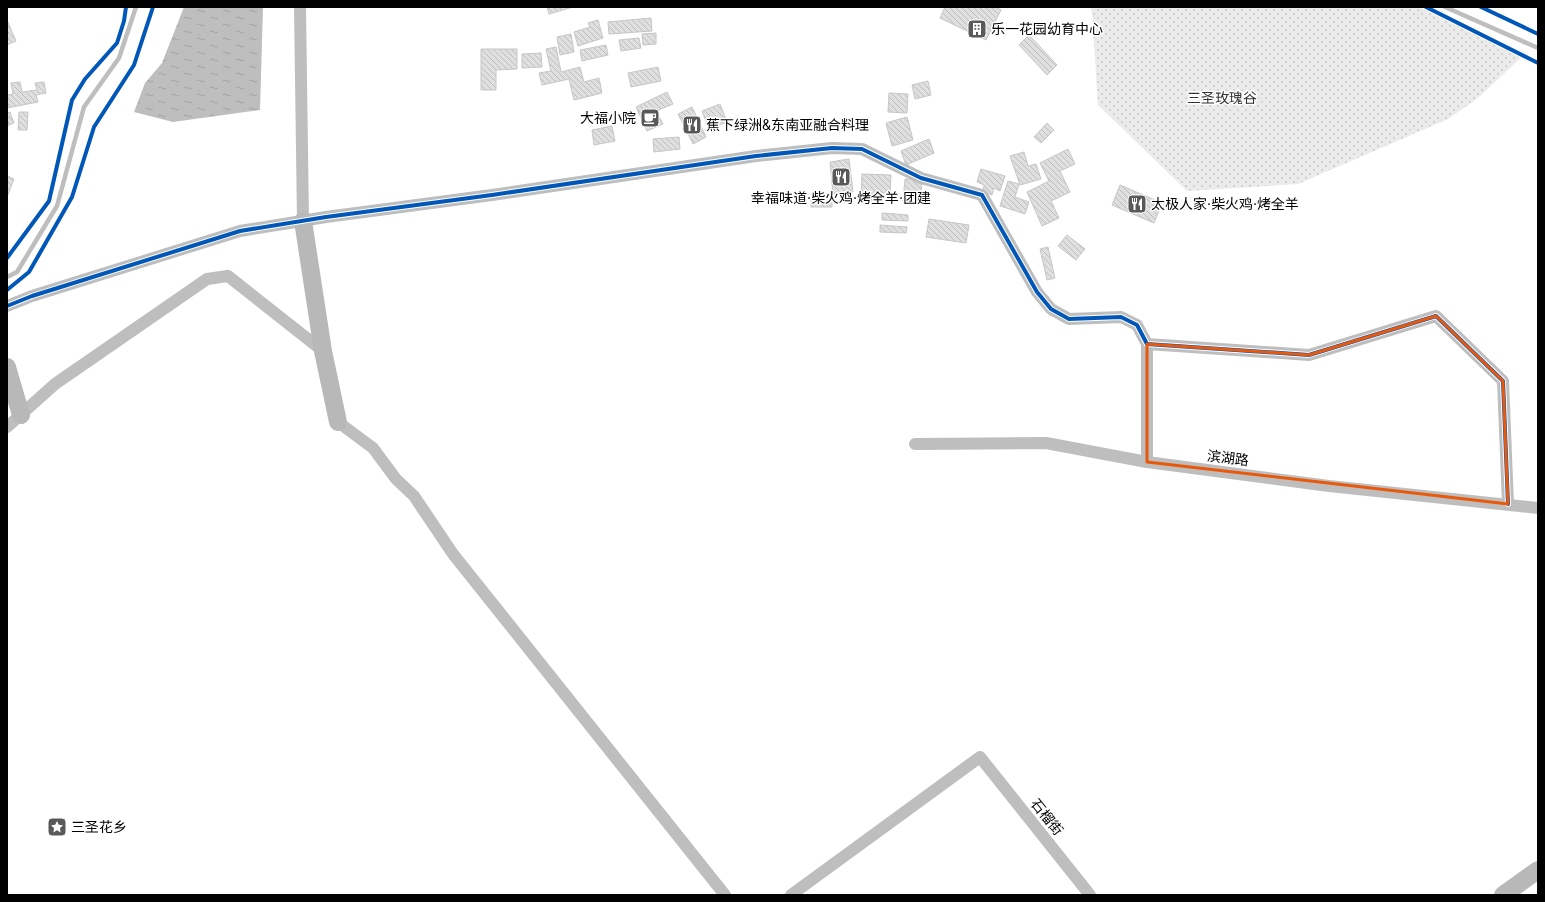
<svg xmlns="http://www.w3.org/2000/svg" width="1545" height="902" viewBox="0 0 1545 902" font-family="Inter,'Noto Sans SC',sans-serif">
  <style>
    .garden { fill: url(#garden-dots) }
    .water { fill: url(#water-ripples) }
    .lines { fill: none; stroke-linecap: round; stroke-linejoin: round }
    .stream { stroke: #bebebe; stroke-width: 4.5 }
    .building { fill: url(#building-back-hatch); stroke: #c6c6c6 }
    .street { stroke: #bebebe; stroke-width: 12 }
    .secondary { stroke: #b8b8b8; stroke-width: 18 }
    .cycleway-casing { stroke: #fff; stroke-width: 6 }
    .cycleway { stroke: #0057b8; stroke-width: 4 }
    .marked { fill: none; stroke: #e8590c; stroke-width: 3; stroke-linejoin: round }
    .labels { text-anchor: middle; stroke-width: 3; stroke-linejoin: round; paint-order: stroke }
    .poi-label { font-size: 14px; fill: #000; stroke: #fff; text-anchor: start }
    .park-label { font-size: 14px; fill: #323232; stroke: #fff }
    .street-label { font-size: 14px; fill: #000; stroke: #fff }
  </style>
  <defs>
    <pattern id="garden-dots" width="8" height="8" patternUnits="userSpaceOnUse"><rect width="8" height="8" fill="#ebebeb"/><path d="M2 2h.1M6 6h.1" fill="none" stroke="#c8c8c8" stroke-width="1.8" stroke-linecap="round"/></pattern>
    <pattern id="water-ripples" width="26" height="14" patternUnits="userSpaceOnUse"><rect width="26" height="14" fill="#bebebe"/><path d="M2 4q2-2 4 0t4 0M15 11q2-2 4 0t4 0" fill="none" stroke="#a2a2a2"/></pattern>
    <pattern id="building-back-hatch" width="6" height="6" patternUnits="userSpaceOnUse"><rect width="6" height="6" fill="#dfdfdf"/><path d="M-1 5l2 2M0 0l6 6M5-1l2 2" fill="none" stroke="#bebebe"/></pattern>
  </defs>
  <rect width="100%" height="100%" fill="#fff"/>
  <!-- garden -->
  <polygon class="garden" points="1090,7 1419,7 1526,53 1478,98 1448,119 1298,184 1187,191 1098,105 1092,12"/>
  <!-- water -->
  <polygon class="water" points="184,7 263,7 260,110 173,122 134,112 145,83 162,63"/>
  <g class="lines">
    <!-- stream -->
    <g class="stream">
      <polyline points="1445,7 1538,48"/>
      <polyline points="7,277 17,272 57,206 84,107 119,58 136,7"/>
    </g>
  </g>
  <!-- building -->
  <g class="building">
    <polygon points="547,7 573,7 549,14"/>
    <polygon points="945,7 995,7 1001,10 986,40 940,18"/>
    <polygon points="651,18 652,31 609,34 608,22"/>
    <polygon points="7,20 16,41 7,45"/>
    <polygon points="598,20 603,38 578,46 574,32 590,27 588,23"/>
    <polygon points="656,33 656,44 643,45 642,34"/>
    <polygon points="571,34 574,52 560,55 557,37"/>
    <polygon points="1029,35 1057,65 1047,75 1019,45"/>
    <polygon points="639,38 641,48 621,51 619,40"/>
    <polygon points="606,45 608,55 582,61 580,50"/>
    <polygon points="556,47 561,72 580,67 584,82 599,78 602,93 574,100 569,79 542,85 539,73 551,71 546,49"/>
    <polygon points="481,49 517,49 517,69 496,70 496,90 481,90"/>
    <polygon points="541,53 542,67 522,68 522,54"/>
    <polygon points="658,67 661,81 631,87 628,73"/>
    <polygon points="928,81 931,95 915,99 912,85"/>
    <polygon points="20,82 22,92 37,90 35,83 44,82 46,93 36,95 38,102 7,108 7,95 13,94 11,83"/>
    <polygon points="667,92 673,104 656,111 663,124 647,131 636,107"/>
    <polygon points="889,93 908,94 907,113 888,112"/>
    <polygon points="720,104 727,122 709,129 702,111"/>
    <polygon points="692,107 706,137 693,144 678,114"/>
    <polygon points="10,112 14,123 7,126 7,113"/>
    <polygon points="19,112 28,112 27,130 18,130"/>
    <polygon points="907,117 913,140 892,146 886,123"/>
    <polygon points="1047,123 1054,130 1041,143 1034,137"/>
    <polygon points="612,126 615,141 594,145 592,130"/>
    <polygon points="679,137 680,149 654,152 653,139"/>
    <polygon points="929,139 934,153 906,165 901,151"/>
    <polygon points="1068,149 1075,164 1060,171 1070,192 1051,201 1059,218 1042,226 1027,192 1049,181 1040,163"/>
    <polygon points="1024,152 1028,166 1036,164 1041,179 1020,185 1010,156"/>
    <polygon points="849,159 853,192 833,194 830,162"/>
    <polygon points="981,169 1005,176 1000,191 994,188 992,195 983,192 984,185 977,182"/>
    <polygon points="862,174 891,175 890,193 874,193 874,203 861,203"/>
    <polygon points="7,176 14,179 7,197"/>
    <polygon points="905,179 922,180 920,203 903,201"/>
    <polygon points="1008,181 1019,184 1015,197 1029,202 1025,214 1000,206"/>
    <polygon points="1120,185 1162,203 1154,223 1112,205"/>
    <polygon points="811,197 832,198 832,207 811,207"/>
    <polygon points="882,213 908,215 908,221 882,220"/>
    <polygon points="929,219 969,225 966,243 926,237"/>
    <polygon points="880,225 907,227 906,233 880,232"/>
    <polygon points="1067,235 1085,249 1076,260 1058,246"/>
    <polygon points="1048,247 1055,278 1047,280 1040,249"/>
  </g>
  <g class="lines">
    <!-- street -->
    <g class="street">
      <polyline points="300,7 303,221"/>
      <polyline points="7,306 32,296 240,231 326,217 492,195 756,156 832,148 862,149 921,178 982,195 1037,292 1051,309 1069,319 1121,317 1137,325 1147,344 1309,355 1436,316 1503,381 1508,504"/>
      <polyline points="1147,344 1147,462"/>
      <polyline points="338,422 373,448 396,479 414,496 453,554 725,895"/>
      <polyline points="7,427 55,384 207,279 228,276 323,351"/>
      <polyline points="915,444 1046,443 1147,462 1329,486 1538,508"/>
      <polyline points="791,895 980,757 1090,895"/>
    </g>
    <!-- secondary -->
    <g class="secondary">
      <polyline points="303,221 323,351 338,422"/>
      <polyline points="7,367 21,415"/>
      <polyline points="1503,895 1538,870"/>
    </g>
    <!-- cycleway casing -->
    <g class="cycleway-casing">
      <g id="cycleway">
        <polyline points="1426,7 1538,63"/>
        <polyline points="1481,7 1538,34"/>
        <polyline points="7,258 49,201 72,100 85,79 117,43 124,21 126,7"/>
        <polyline points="7,290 29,272 72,197 94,127 134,65 153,7"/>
        <polyline points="7,306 32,296 240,231 326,217 492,195 756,156 832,148 862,149 921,178 982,195 1037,292 1051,309 1069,319 1121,317 1137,325 1147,344 1309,355 1436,316 1503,381 1508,504"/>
      </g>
    </g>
    <!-- cycleway -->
    <use href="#cycleway" class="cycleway"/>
  </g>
  <!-- marked area -->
  <path class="marked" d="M 1436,316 L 1503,381 L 1508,504 L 1147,462 L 1147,344 L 1309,355 Z"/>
  <!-- icons -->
  <defs>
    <g id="building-square" transform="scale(1)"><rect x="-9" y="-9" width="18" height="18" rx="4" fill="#595959" stroke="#fff"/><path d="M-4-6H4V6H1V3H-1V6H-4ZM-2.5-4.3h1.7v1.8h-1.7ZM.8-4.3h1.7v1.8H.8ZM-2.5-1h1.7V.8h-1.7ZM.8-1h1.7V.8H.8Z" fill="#fff"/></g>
    <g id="cafe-square" transform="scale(1)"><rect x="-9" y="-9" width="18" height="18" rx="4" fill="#595959" stroke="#fff"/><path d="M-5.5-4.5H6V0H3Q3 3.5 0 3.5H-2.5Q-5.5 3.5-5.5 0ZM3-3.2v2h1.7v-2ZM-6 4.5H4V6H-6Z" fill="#fff"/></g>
    <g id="restaurant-square" transform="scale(1)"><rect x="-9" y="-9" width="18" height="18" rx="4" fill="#595959" stroke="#fff"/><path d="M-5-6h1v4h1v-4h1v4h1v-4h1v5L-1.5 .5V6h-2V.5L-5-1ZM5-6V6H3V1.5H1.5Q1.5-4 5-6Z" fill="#fff"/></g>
    <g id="sight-square" transform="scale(1)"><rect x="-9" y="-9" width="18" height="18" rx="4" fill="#595959" stroke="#fff"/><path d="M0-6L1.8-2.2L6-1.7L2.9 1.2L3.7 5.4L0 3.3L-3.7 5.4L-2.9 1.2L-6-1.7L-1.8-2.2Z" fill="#fff"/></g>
  </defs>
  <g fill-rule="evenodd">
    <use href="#building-square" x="977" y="29"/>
    <use href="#cafe-square" x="650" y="118"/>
    <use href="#restaurant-square" x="692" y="125"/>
    <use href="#restaurant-square" x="841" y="177"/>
    <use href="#restaurant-square" x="1137" y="204"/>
    <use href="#sight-square" x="57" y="827"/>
  </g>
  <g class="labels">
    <!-- poi labels -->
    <g class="poi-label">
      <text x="991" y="34">乐一花园幼育中心</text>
      <text x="636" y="123" text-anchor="end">大福小院</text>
      <text x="706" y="130">蕉下绿洲&amp;东南亚融合料理</text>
      <text x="841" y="203" text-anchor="middle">幸福味道·柴火鸡·烤全羊·团建</text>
      <text x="1151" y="209">太极人家·柴火鸡·烤全羊</text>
      <text x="71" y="832">三圣花乡</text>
    </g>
    <!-- park labels -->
    <g class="park-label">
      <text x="1222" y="103">三圣玫瑰谷</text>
    </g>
    <!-- street labels -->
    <g class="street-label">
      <text transform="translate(1228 458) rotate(7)" y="5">滨湖路</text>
      <text transform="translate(1047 817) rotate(51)" y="5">石榴街</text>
    </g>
  </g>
  <!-- border -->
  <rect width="1545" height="902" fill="none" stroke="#000000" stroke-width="16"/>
</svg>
